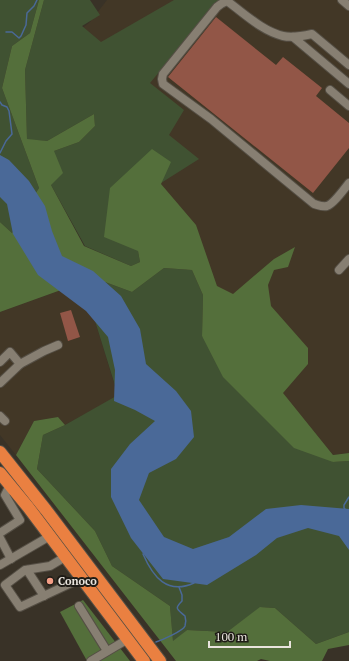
<svg xmlns="http://www.w3.org/2000/svg" width="349" height="661" viewBox="0 0 349 661" font-family="'PT Serif',serif">
  <style>
    .built { fill: #423726 }
    .green { fill: #405232 }
    .forest { fill: #546f3b }
    .water { fill: #4a6998 }
    .lines { fill: none; stroke-linecap: round; stroke-linejoin: round }
    .stream { stroke: #4a6998; stroke-width: 1.5 }
    .building { fill: #925647 }
    .minor-casing { stroke: #554f45; stroke-width: 10 }
    .highway-casing { stroke: #554f45; stroke-width: 14 }
    .minor { stroke: #877f72; stroke-width: 8 }
    .highway { stroke: #ea8041; stroke-width: 12 }
    .poi-dot { fill: #f49e86; stroke: #1e1b16; stroke-width: 1.5 }
    .labels { text-anchor: middle; stroke-width: 4; stroke-linejoin: round; paint-order: stroke }
    .poi-label { font-size: 11px; font-weight: bold; fill: #e9e4dd; stroke: #1e1b16; text-anchor: start }
  </style>
  <rect width="100%" height="100%" fill="#393227"/>
  <!-- built -->
  <g class="built">
    <polygon points="107,0 349,0 349,453 333,455 301,416 256,382 54,51 90,22"/>
    <polygon points="61,290 81,300 95,321 118,396 65,425 58,417 34,421 16,455 0,435 0,312"/>
  </g>
  <!-- green -->
  <g class="green">
    <polygon points="0,0 39,0 30,33 12,46 2,88 39,188 19,219 19,222 12,233 0,222"/>
    <polygon points="44,0 90,0 100,15 82,26 101,42 174,0 219,0 150,83 184,110 169,135 199,159 161,183 152,150 138,251 140,262 131,266 85,246 51,185 54,151 79,142 95,126 94,114 47,141 27,140 25,70"/>
    <polygon points="164,268 192,270 203,295 202,336 333,462 349,461 349,632 316,644 275,608 261,607 227,632 187,630 173,642 170,606 112,566 95,531 37,469 43,435 65,425 118,395 95,321 81,300 61,290 105,282 132,292"/>
  </g>
  <!-- forest -->
  <g class="forest">
    <polygon points="39,0 44,0 25,70 27,139 47,141 94,114 95,126 79,142 54,151 63,173 51,185 84,246 131,266 140,262 138,251 104,237 110,188 152,149 171,162 161,184 196,225 217,286 233,294 274,259 295,247 288,267 274,270 268,285 271,306 308,348 308,364 283,393 333,455 349,453 349,461 333,462 294,448 223,377 202,336 203,295 192,270 164,268 132,292 105,282 61,290 0,312 0,222 12,233 19,222 19,219 39,188 2,88 12,46 30,33"/>
    <polygon points="58,417 65,425 43,435 37,469 95,531 112,566 170,606 173,641 187,630 227,632 260,607 275,608 316,644 349,632 349,645 328,649 322,661 270,661 261,659 257,661 176,661 16,455 34,421"/>
    <polygon points="83,600 130,661 87,661 60,612"/>
  </g>
  <!-- water -->
  <polygon class="water" points="0,155 9,160 29,181 45,206 52,231 62,256 93,271 121,296 140,329 146,364 176,391 191,411 194,437 176,459 149,473 139,500 164,537 193,549 229,537 266,509 301,505 349,509 349,550 339,536 308,528 277,538 256,555 207,585 163,579 131,538 111,497 111,469 130,444 155,421 135,410 114,401 115,370 108,337 86,311 38,275 13,234 7,204 0,197"/>
  <g class="lines">
    <!-- stream -->
    <g class="stream">
      <polyline points="6,32 12,32 19,38 21,36 26,25 27,13 34,6 37,0"/>
      <polyline points="0,102 2,105 7,107 9,111 12,134 6,141 0,153"/>
      <polyline points="345,509 344,508 344,505 349,497"/>
      <path d="M 143,554 C 153,577 167,595 194,583"/>
      <path d="M 156,642 C 162,640 183,631 185,626 C 186,622 186,619 185,616 C 177,609 174,609 182,601 L 182,595 L 179,587"/>
    </g>
  </g>
  <!-- building -->
  <g class="building">
    <polygon points="216,17 276,65 283,57 322,88 316,96 349,123 349,148 313,193 168,77"/>
    <polygon points="71,310 80,337 68,341 60,313"/>
  </g>
  <g class="lines">
    <!-- minor casing -->
    <g class="minor-casing">
      <g id="minor">
        <polyline points="342,0 349,6"/>
        <polyline points="293,37 349,84"/>
        <path d="M 349,65 L 312,34 C 303,36 292,38 283,36 C 262,31 245,14 227,1 L 221,4 L 217,7 L 163,74 L 162,79 L 163,84 L 211,119 L 314,204 C 318,205 322,207 327,206 C 334,204 344,189 349,183"/>
        <polyline points="330,90 349,106"/>
        <polyline points="339,270 349,259"/>
        <polyline points="0,362 10,352 20,364 0,383"/>
        <polyline points="20,364 44,351 58,345"/>
        <polyline points="0,416 5,421"/>
        <polyline points="0,533 20,520 5,495 10,485"/>
        <polyline points="0,538 11,559"/>
        <polyline points="65,557 50,566 25,570 5,585 20,607 82,578"/>
        <polyline points="0,565 50,536"/>
        <polyline points="27,570 44,596"/>
        <polyline points="79,606 107,651"/>
        <polyline points="91,661 128,639"/>
      </g>
    </g>
    <!-- highway casing -->
    <g class="highway-casing">
      <g id="highway">
        <polyline points="0,452 46,510 160,661"/>
        <polyline points="0,473 28,507 144,661"/>
      </g>
    </g>
    <!-- minor -->
    <use href="#minor" class="minor"/>
    <!-- highway -->
    <use href="#highway" class="highway"/>
  </g>
  <!-- markers -->
  <circle class="poi-dot" cx="50" cy="581" r="4"/>
  <g class="labels">
    <!-- poi labels -->
    <g class="poi-label">
      <text x="58" y="585">Conoco</text>
    </g>
  </g>
  <!-- scale -->
  <path d="M209 641v6h81v-6" fill="none" stroke="#e9e4dd" stroke-width="2"/>
  <text x="215" y="641" font-size="12" fill="#e9e4dd" stroke="#1e1b16" stroke-width="3" paint-order="stroke">100 m</text>
</svg>
